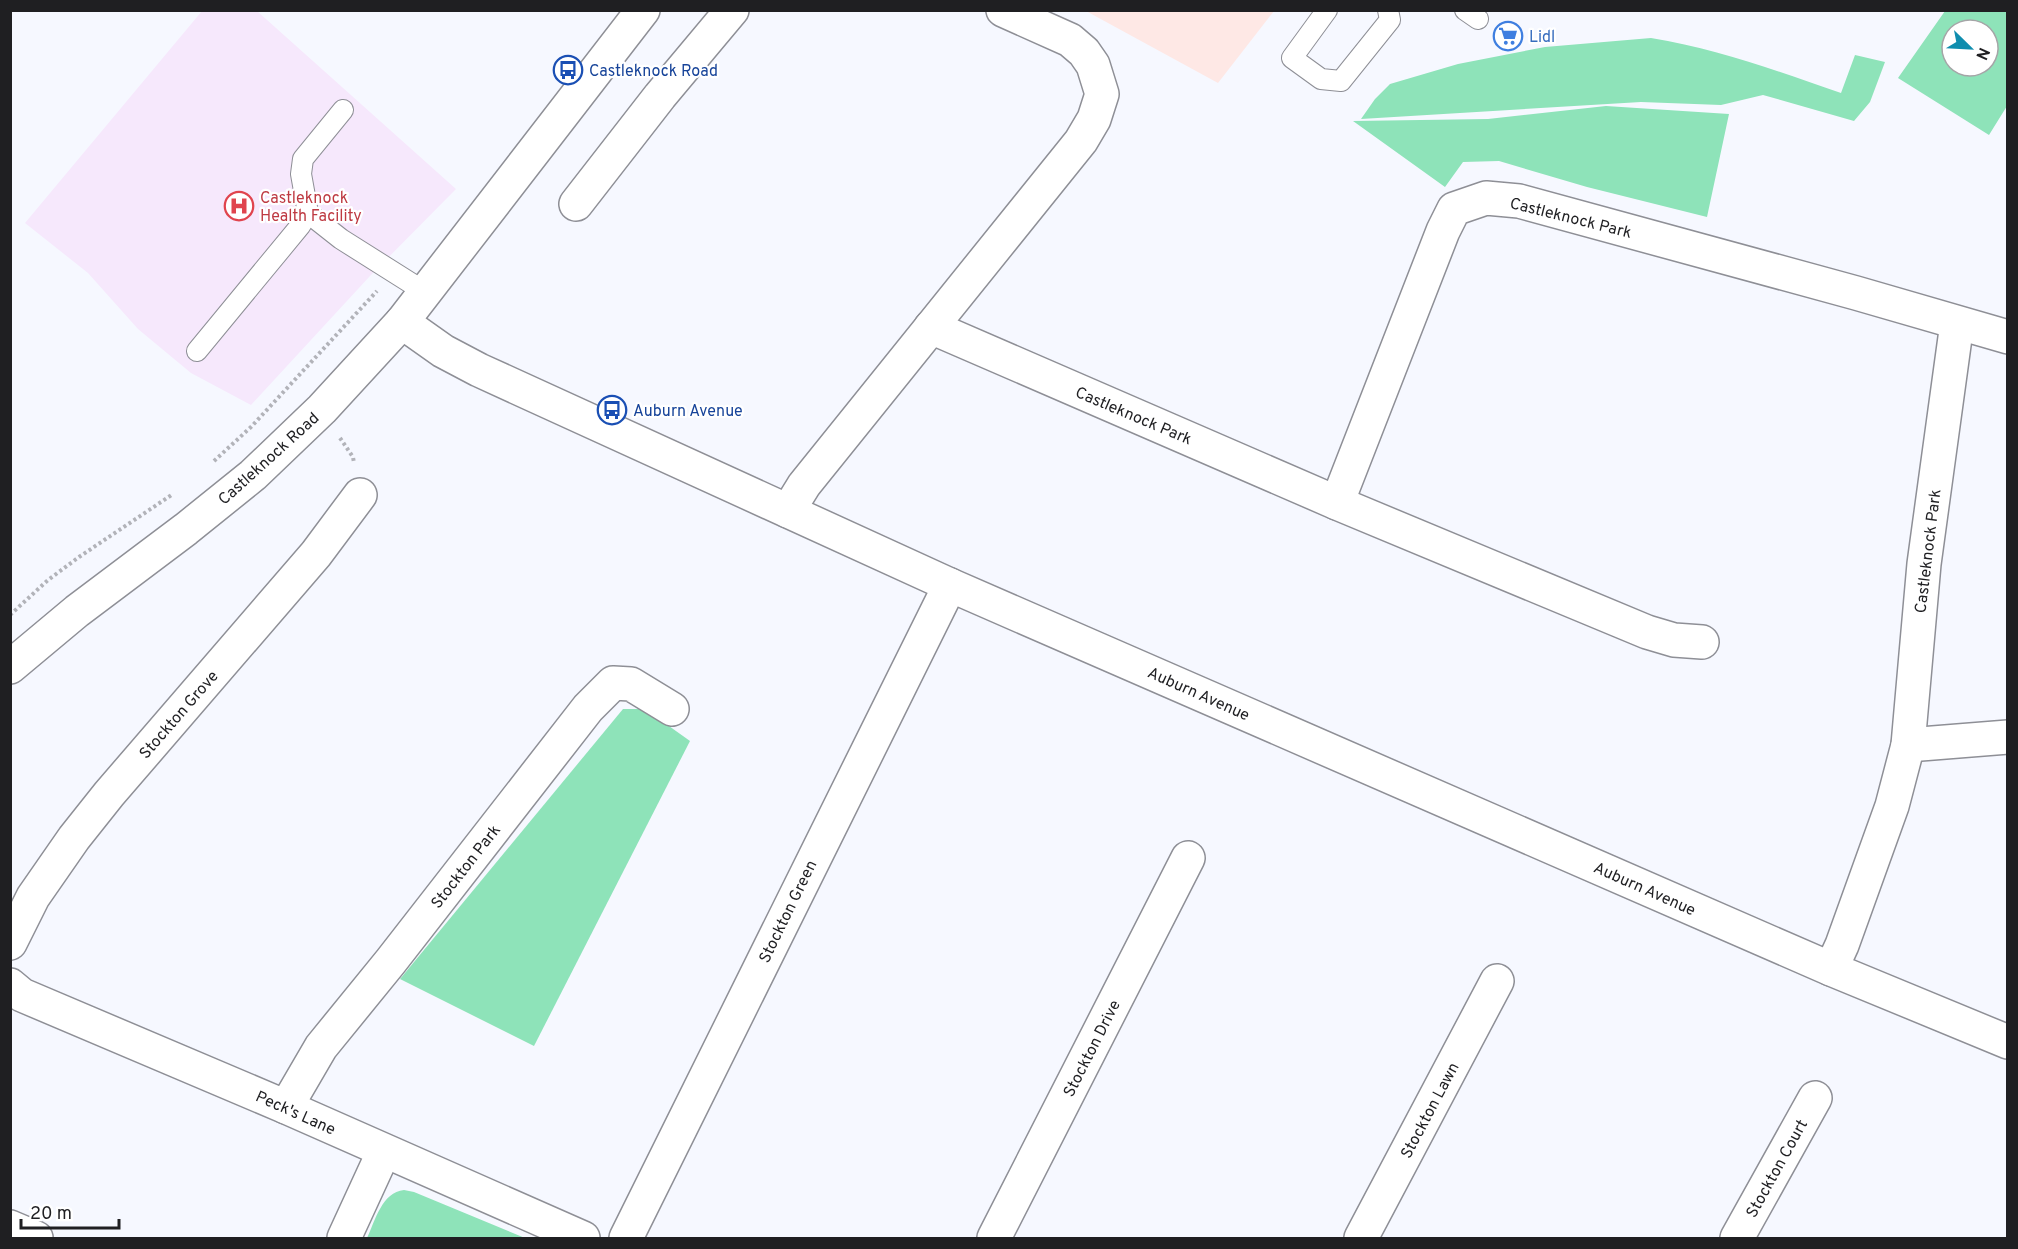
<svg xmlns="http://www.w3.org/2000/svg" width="2018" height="1249" viewBox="0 0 2018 1249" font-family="Overpass,sans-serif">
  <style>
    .commercial { fill: #fee8e5 }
    .medical { fill: #f6e8fc }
    .green { fill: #8ee3b9; fill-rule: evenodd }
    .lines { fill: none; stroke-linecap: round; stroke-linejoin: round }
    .service-casing { stroke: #8e8f96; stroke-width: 22 }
    .minor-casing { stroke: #8e8f96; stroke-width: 36 }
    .tertiary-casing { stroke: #8e8f96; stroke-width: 36 }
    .secondary-casing { stroke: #8e8f96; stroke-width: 36 }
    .path { stroke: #b2b3b9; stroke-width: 4; stroke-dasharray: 3 3; stroke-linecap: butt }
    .service { stroke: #fff; stroke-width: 20 }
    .minor { stroke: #fff; stroke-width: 33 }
    .tertiary { stroke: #fff; stroke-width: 33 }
    .secondary { stroke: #fff; stroke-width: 33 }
    .labels { text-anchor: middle; stroke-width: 4.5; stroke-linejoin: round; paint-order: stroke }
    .shop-label { font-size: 16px; fill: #366cbe; stroke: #fff; text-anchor: start }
    .transit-label { font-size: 16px; fill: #164399; stroke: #fff; text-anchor: start }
    .health-label { font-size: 16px; fill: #be3a42; stroke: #fff; text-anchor: start }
    .street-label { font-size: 16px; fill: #1f1f22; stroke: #fff }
  </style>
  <rect width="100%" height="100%" fill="#f6f8ff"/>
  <!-- commercial -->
  <polygon class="commercial" points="1086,11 1274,11 1218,83"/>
  <!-- medical -->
  <polygon class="medical" points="202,11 257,11 456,189 370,276 251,405 191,373 138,329 88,273 25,223"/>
  <!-- green -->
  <g class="green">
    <path d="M 1945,11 L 2007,11 L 2007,106 L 1989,135 L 1898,78 ZM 1952,30 L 1988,30 L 1988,66 L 1952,66 Z"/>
    <path d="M 1651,38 C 1718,49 1777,71 1841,93 L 1855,55 L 1885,62 L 1870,102 L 1854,121 L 1763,95 L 1721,105 L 1641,102 L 1361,119 L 1375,99 L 1390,84 L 1458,64 L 1545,47 Z"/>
    <polygon points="1606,106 1729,114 1707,217 1587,187 1499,161 1463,162 1445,187 1353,121 1488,119"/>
    <polygon points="623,709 645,709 690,741 534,1046 400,979"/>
    <path d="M 404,1190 L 414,1192 L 525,1238 L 367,1238 C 375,1221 382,1192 404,1190 Z"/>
  </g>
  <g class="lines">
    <!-- service casing -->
    <g class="service-casing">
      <g id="service">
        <polyline points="1327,10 1292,58 1321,79 1341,81 1390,20 1388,10"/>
        <polyline points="1465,10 1478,19"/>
        <polyline points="308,213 341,239 425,292"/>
        <polyline points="197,351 300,226 308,213 301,174 303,159 343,110"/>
      </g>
    </g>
    <!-- minor casing -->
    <g class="minor-casing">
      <g id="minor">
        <polyline points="576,204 660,96 732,10"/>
        <polyline points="931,327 1337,503 1647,632 1674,640 1702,642"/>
        <polyline points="1337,503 1443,231 1454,209 1486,198 1519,201 1856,293 2008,337"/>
        <polyline points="788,511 804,485 1081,141 1094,119 1102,94 1093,65 1084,52 1070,40 1003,10"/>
        <polyline points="1908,745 2008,737"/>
        <polyline points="10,943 33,897 74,838 109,794 316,554 360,495"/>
        <polyline points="1831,969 1842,945 1892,806 1908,745 1924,564 1957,323"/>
        <polyline points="10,985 22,995 286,1107 583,1238"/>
        <polyline points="286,1107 321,1047 391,961 588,708 613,683 631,684 672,709"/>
        <polyline points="10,1227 36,1238"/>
        <polyline points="344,1238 384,1151"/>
        <polyline points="626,1238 950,585"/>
        <polyline points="994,1238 1188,858"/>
        <polyline points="1361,1238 1497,981"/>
        <polyline points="1737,1238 1815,1098"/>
      </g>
    </g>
    <!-- tertiary casing -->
    <g class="tertiary-casing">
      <polyline id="tertiary" points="402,322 443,351 479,370 950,585 1831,969 2008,1042"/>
    </g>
    <!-- secondary casing -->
    <g class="secondary-casing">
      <polyline id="secondary" points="10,667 77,611 186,529 253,475 322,409 402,322 643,10"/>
    </g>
    <!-- path -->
    <g class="path">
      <polyline points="340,438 353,457 354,463"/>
      <polyline points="214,461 251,427 377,291"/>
      <polyline points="10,615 48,580 79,557 173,494"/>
    </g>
    <!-- service -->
    <use href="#service" class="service"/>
    <!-- minor -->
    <use href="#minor" class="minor"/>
    <!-- tertiary -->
    <use href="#tertiary" class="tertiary"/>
    <!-- secondary -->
    <use href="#secondary" class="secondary"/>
  </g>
  <!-- icons -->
  <defs>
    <g id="supermarket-ring" transform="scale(1.5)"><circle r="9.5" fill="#fff" stroke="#3f7fe0" stroke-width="1.5"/><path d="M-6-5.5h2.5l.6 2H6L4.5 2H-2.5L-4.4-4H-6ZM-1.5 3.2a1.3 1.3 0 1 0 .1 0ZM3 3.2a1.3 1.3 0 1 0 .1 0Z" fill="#3f7fe0"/></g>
    <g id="bus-ring" transform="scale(1.5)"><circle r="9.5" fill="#fff" stroke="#1a4fb4" stroke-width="1.5"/><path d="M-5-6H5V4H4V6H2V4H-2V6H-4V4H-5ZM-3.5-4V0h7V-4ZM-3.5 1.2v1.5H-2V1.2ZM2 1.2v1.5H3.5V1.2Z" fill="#1a4fb4"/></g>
    <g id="hospital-ring" transform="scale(1.5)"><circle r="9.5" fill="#fff" stroke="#e0444e" stroke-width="1.5"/><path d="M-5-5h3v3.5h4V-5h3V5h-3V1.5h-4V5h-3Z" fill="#e0444e"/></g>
  </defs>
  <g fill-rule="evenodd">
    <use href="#supermarket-ring" x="1508" y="36"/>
    <use href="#bus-ring" x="568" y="70"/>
    <use href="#hospital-ring" x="239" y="206"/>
    <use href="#bus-ring" x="612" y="410"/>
  </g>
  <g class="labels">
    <!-- shop labels -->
    <g class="shop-label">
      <text x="1529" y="42">Lidl</text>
    </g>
    <!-- transit labels -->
    <g class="transit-label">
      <text x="589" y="76">Castleknock Road</text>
      <text x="633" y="416">Auburn Avenue</text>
    </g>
    <!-- health labels -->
    <g class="health-label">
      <text x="260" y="203">Castleknock<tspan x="260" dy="18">Health Facility</tspan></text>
    </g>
    <!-- street labels -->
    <g class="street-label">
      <text transform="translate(1571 217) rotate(14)" y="6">Castleknock Park</text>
      <text transform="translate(1134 415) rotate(23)" y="6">Castleknock Park</text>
      <text transform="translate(268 458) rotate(-42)" y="6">Castleknock Road</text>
      <text transform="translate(1927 551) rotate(-83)" y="6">Castleknock Park</text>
      <text transform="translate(1199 693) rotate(24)" y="6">Auburn Avenue</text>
      <text transform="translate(178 714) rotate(-49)" y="6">Stockton Grove</text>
      <text transform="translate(465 866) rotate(-52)" y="6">Stockton Park</text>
      <text transform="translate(1645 888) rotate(24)" y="6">Auburn Avenue</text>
      <text transform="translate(787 911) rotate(-64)" y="6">Stockton Green</text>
      <text transform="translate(1091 1048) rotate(-63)" y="6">Stockton Drive</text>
      <text transform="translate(1429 1110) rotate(-62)" y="6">Stockton Lawn</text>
      <text transform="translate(296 1112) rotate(24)" y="6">Peck's Lane</text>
      <text transform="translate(1776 1168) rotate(-61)" y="6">Stockton Court</text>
    </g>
  </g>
  <!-- border -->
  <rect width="2018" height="1249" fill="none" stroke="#1f1f22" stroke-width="24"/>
  <!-- north arrow -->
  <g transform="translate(1970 48) rotate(114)"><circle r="28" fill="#ffffff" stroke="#a5a5a7" stroke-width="1.5"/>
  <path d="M0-4.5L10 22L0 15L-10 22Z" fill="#0f8dae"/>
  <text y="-9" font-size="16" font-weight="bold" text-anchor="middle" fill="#1f1f22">N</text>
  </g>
  <!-- scale -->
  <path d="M21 1219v9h98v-9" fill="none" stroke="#1f1f22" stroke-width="3"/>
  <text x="30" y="1219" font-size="18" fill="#1f1f22" stroke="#ffffff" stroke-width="4.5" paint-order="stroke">20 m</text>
</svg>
